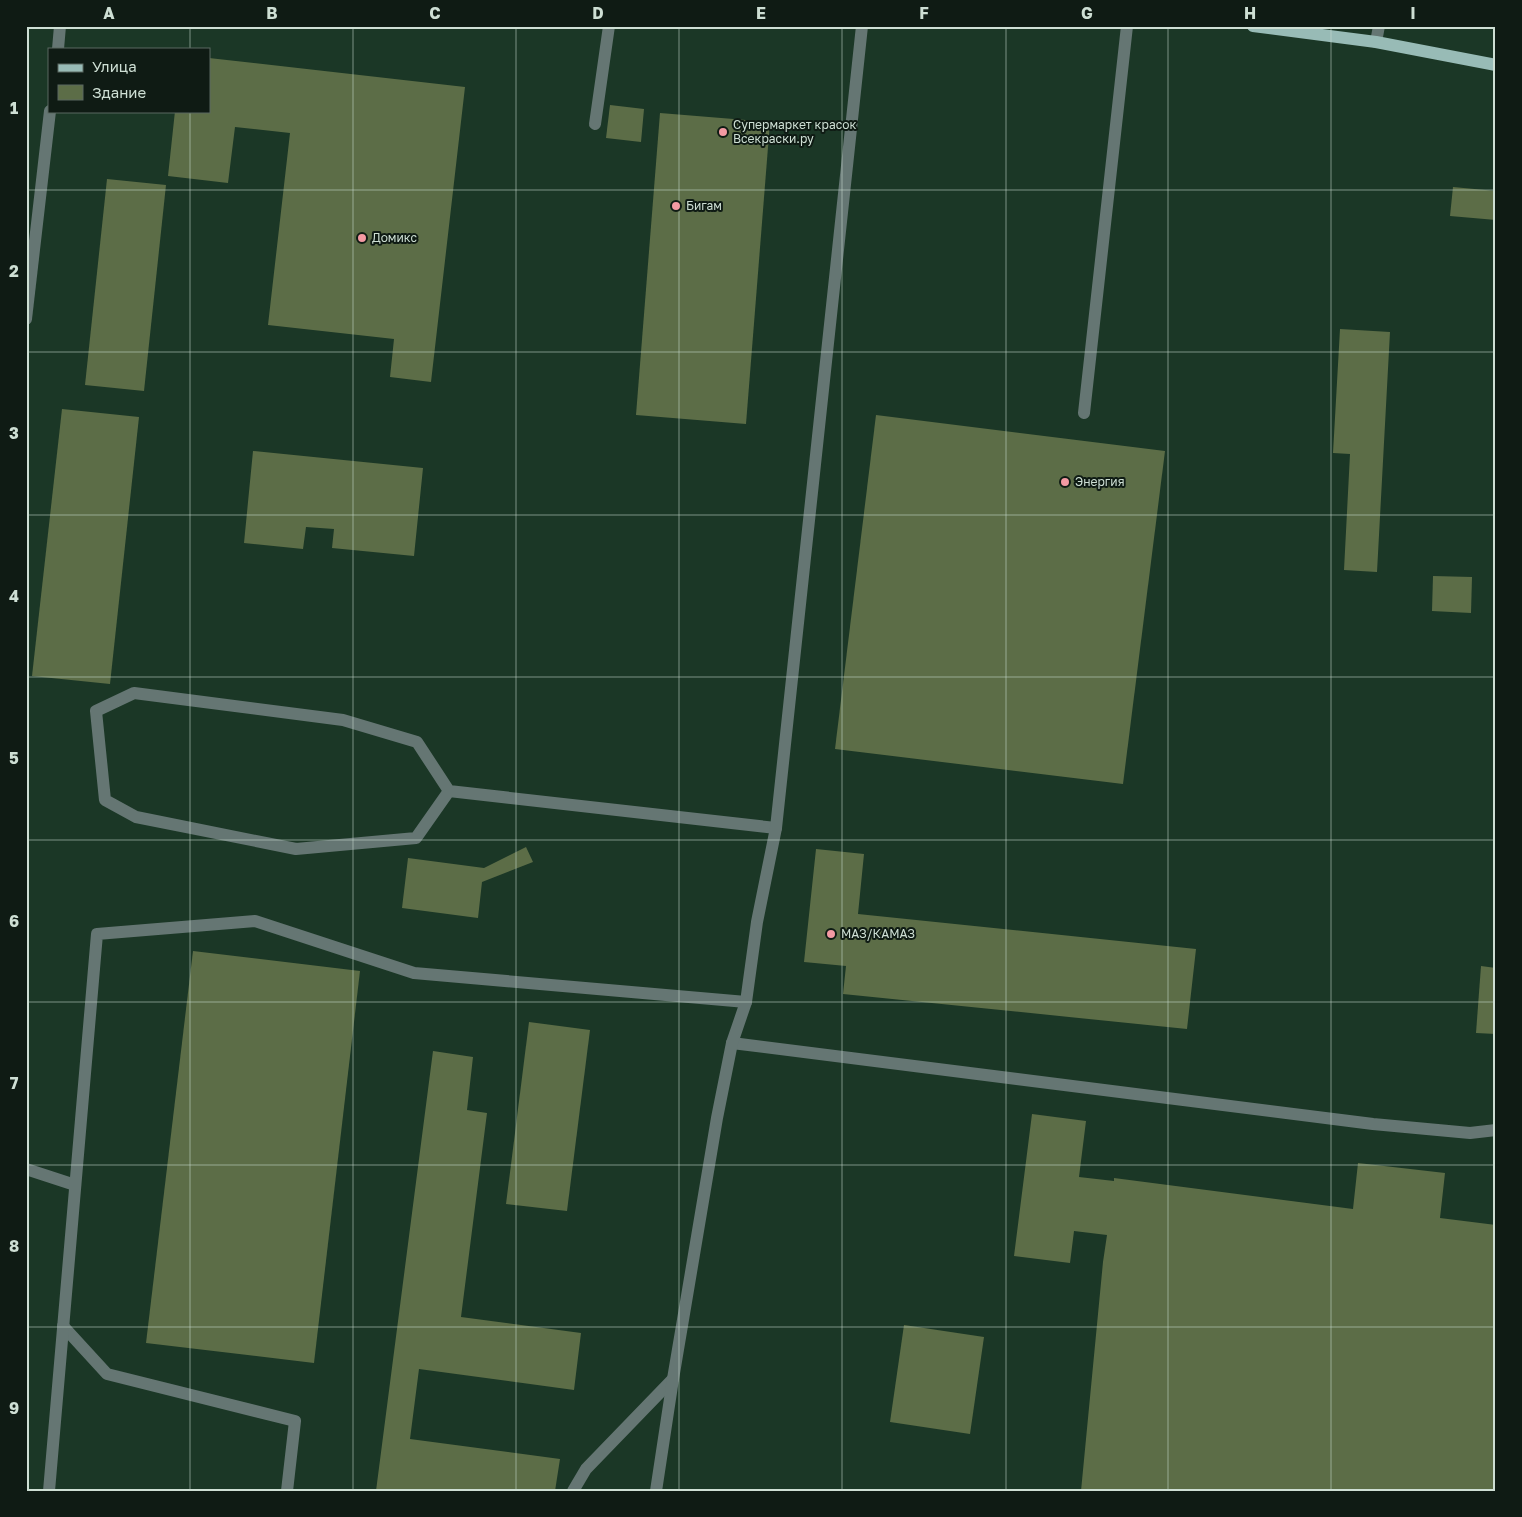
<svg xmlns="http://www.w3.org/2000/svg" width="1522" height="1517" viewBox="0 0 1522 1517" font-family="'Golos Text',sans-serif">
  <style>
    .building { fill: #5c6d47 }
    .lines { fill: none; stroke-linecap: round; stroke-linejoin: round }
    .minor { stroke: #657673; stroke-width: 12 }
    .major { stroke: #98bbb6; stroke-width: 12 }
    .grid { fill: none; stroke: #cedfd4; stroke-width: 1; stroke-opacity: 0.55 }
    .poi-dot { fill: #f49aa3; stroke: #0f1b14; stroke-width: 2 }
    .labels { text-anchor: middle; stroke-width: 4; stroke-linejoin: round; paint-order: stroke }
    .poi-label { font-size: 12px; fill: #cedfd4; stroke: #0f1b14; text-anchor: start }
    .neatline { fill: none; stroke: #cedfd4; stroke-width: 2 }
    .grid-label { font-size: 16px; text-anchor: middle; font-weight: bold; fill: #cedfd4 }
  </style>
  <rect width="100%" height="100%" fill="#1b3726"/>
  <!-- building -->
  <g class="building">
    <polygon points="209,58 465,87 431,382 390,377 394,339 268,325 290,133 235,127 228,183 168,176 175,111 209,111"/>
    <polygon points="610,105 644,109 641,142 606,138"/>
    <polygon points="660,113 770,122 746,424 636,415"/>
    <polygon points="107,179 166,185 144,391 85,385"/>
    <polygon points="1453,187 1496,191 1496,220 1450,216"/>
    <polygon points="1340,329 1390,332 1377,572 1344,570 1350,454 1333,453"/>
    <polygon points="62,409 139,417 110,684 32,676"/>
    <polygon points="876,415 1165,451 1123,784 835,749"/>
    <polygon points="253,451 423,468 414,556 332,548 334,529 306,527 303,549 244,543"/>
    <polygon points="1433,576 1472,577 1471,613 1432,611"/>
    <polygon points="526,847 533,862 482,882 478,918 402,908 408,858 484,868"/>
    <polygon points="816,849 864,854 858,914 1196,949 1187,1029 843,994 846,966 804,962"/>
    <polygon points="193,951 360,971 314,1363 146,1343"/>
    <polygon points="1481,966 1496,968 1496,1034 1476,1033"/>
    <polygon points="529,1022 590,1030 567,1211 506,1204"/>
    <polygon points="433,1051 473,1057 467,1110 487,1113 461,1317 581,1333 574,1390 419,1369 410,1439 560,1459 555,1491 376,1491"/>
    <polygon points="1032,1114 1086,1121 1079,1177 1114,1181 1114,1178 1353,1209 1358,1163 1445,1173 1440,1218 1496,1225 1496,1491 1081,1491 1103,1262 1107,1235 1074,1231 1070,1263 1014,1256"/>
    <polygon points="904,1325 984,1337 970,1434 890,1422"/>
  </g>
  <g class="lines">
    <!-- minor -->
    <g class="minor">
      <polyline points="1376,42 1379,26"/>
      <polyline points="58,49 60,26"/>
      <polyline points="595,124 609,26"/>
      <polyline points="26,319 50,111"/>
      <polyline points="1084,413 1127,26"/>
      <polyline points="449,791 416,838 296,849 136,817 105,800 96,711 134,693 343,720 417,742 449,791 776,828"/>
      <polyline points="732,1043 1373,1124 1470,1133 1496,1130"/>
      <polyline points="26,1169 75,1185"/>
      <polyline points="63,1326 107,1374 295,1421 287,1491"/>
      <polyline points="49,1491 97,934 255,921 414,973 746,1002"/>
      <polyline points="573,1491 586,1469 673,1379"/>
      <polyline points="656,1491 673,1379 717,1118 732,1043 746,1002 757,922 776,828 862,26"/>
    </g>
    <!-- major -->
    <polyline class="major" points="1253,26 1376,42 1496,65"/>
  </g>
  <!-- grid -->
  <path class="grid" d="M 190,26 L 190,49M 353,26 L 353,1491M 516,26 L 516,1491M 679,26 L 679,1491M 842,26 L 842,1491M 1006,26 L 1006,1491M 1168,26 L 1168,1491M 1331,26 L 1331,1491M 190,111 L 190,1491M 26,190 L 1496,190M 26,352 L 1496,352M 26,515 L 1496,515M 26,677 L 1496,677M 26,840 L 1496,840M 26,1002 L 1496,1002M 26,1165 L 1496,1165M 26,1327 L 1496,1327"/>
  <!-- markers -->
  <g class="poi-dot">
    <circle cx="723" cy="132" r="5"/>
    <circle cx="676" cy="206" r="5"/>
    <circle cx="362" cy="238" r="5"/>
    <circle cx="1065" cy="482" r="5"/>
    <circle cx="831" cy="934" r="5"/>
  </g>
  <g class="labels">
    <!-- poi labels -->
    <g class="poi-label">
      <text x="733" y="129">Супермаркет красок<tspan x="733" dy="14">Всекраски.ру</tspan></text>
      <text x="686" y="210">Бигам</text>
      <text x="372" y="242">Домикс</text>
      <text x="1075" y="486">Энергия</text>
      <text x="841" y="938">МАЗ/КАМАЗ</text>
    </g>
  </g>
  <!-- border -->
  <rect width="1522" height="1517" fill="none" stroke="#0f1b14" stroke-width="55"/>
  <!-- legend -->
  <rect x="48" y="48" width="162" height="65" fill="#0f1b14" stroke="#5b6961"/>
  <rect x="58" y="64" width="25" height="8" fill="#98bbb6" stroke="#5b6961"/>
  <text x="92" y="72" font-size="15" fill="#cedfd4">Улица</text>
  <rect x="58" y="85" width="25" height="15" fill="#5c6d47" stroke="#5b6961"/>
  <text x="92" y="98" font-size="15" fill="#cedfd4">Здание</text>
  <rect x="28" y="28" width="1466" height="1462" class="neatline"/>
  <g class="grid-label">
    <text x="109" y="19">A</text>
    <text x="272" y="19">B</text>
    <text x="435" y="19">C</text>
    <text x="598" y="19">D</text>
    <text x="761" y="19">E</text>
    <text x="924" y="19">F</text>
    <text x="1087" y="19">G</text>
    <text x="1250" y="19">H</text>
    <text x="1413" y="19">I</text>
    <text x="14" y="114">1</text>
    <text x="14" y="277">2</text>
    <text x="14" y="439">3</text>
    <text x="14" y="602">4</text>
    <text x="14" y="764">5</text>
    <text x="14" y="927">6</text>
    <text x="14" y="1089">7</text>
    <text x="14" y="1252">8</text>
    <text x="14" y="1414">9</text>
  </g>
</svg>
